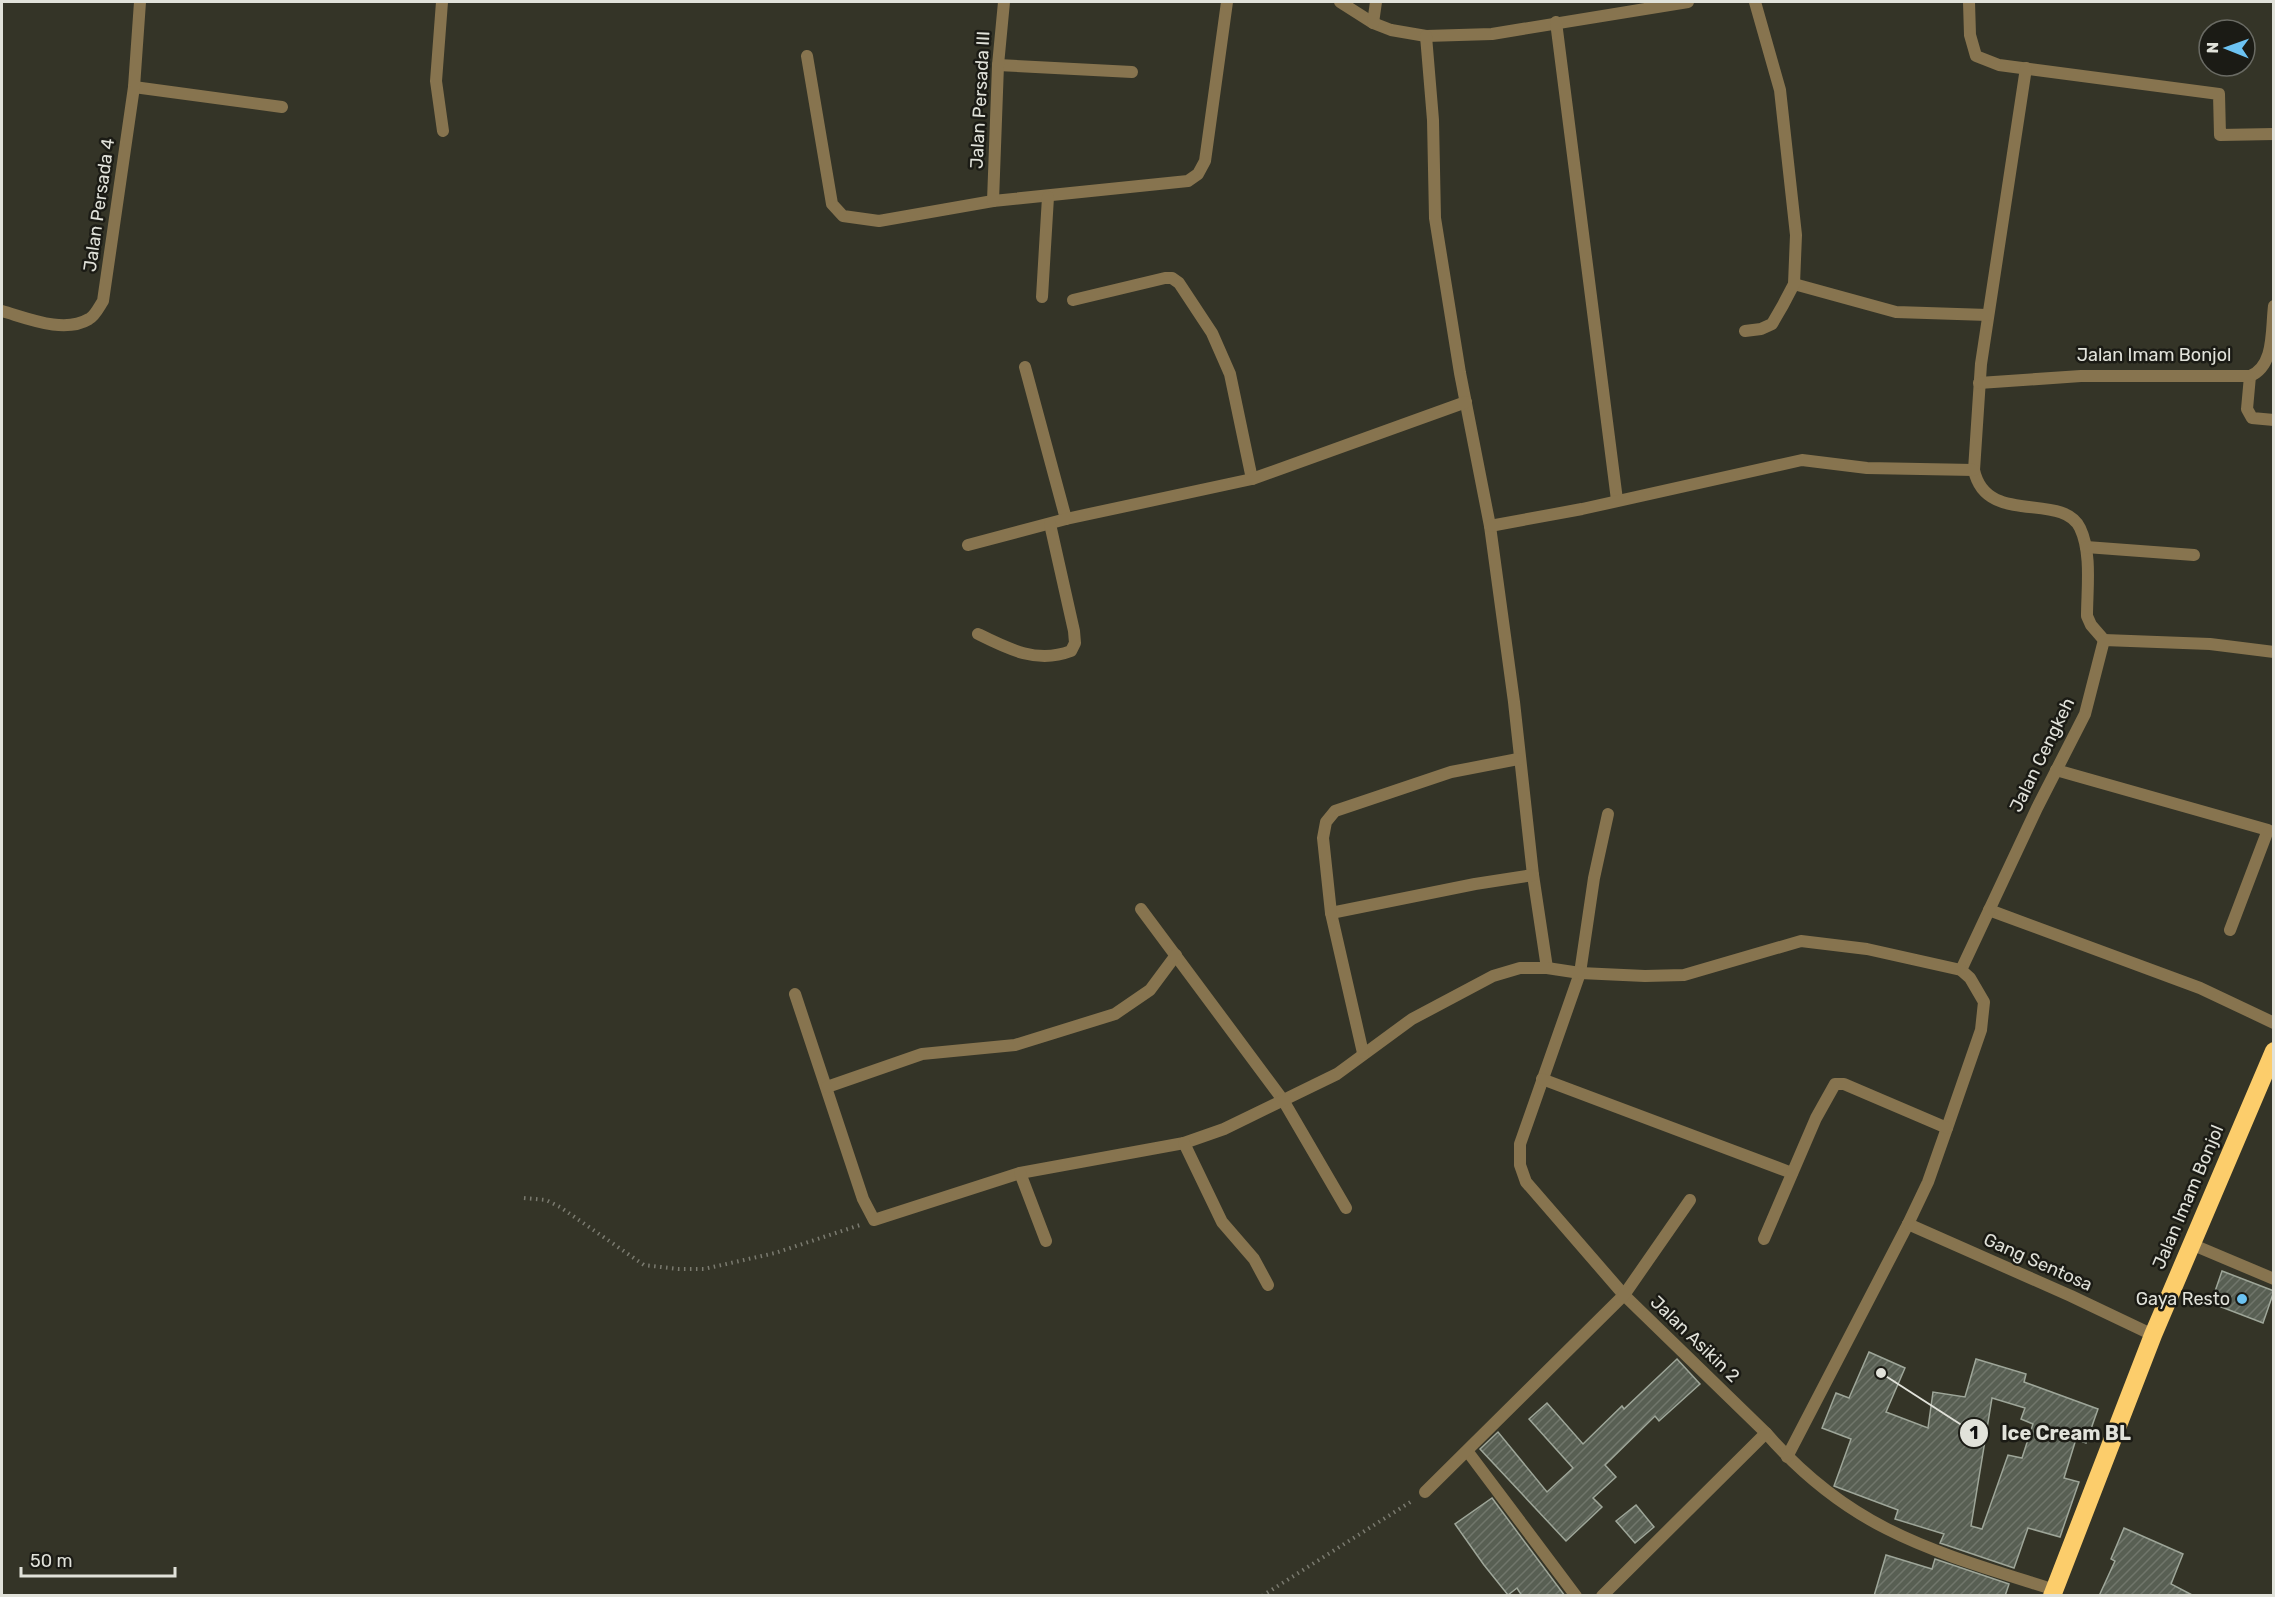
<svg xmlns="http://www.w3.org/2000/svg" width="2275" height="1597" viewBox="0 0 2275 1597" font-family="Rubik,sans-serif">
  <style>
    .building { fill: url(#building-hatch); stroke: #9ea699; stroke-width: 1.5; fill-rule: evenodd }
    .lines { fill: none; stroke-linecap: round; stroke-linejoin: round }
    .path { stroke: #7b7b70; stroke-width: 4; stroke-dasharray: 1.5 4.5; stroke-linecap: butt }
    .lane { stroke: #87744f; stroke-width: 12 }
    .street { stroke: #87744f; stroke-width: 12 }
    .highway { stroke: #fccd6b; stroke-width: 18 }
    .poi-dot { fill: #6cc3f2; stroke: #1b1b15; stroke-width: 2 }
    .labels { text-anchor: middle; stroke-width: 5; stroke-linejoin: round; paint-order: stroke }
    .street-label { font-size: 18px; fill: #e1e2da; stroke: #1b1b15 }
    .poi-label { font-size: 18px; fill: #e1e2da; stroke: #1b1b15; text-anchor: end }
    .leader { fill: none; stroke: #e1e2da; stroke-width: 2 }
    .callout-dot { fill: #e1e2da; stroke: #1b1b15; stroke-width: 2 }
    .mark-label { font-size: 18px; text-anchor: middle; font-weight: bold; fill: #111 }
    .callout-label { font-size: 20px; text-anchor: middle; font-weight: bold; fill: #e1e2da; stroke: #1b1b15; stroke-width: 5; stroke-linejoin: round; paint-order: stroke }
  </style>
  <defs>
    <pattern id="building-hatch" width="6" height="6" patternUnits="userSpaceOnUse" patternTransform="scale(1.5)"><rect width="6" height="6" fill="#585f53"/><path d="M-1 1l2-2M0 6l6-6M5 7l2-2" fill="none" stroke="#70766b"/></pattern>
  </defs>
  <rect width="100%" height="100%" fill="#343427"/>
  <!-- building -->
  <g class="building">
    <polygon points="2222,1271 2274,1291 2263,1323 2211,1303"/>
    <path d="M 1869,1352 L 1905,1368 L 1886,1412 L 1928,1428 L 1933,1392 L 1965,1397 L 1976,1359 L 2026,1374 L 2024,1382 L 2098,1409 L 2086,1443 L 2076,1439 L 2064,1478 L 2079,1482 L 2060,1537 L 2028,1528 L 2014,1568 L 1940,1543 L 1944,1534 L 1895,1519 L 1898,1510 L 1834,1486 L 1851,1439 L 1822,1428 L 1836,1393 L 1849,1398 ZM 1992,1398 L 2025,1408 L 2021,1419 L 2033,1424 L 2022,1458 L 2008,1455 L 1982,1529 L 1971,1526 Z"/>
    <polygon points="1677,1359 1700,1384 1659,1421 1655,1416 1605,1465 1616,1477 1593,1498 1602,1507 1566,1541 1480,1449 1498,1432 1547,1492 1573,1468 1529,1419 1547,1403 1583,1444 1622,1406 1624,1409"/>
    <polygon points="1492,1498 1565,1596 1522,1596 1517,1588 1508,1595 1484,1565 1455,1524"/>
    <polygon points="1636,1505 1654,1527 1635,1543 1616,1521"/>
    <polygon points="2124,1528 2183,1554 2171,1584 2194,1596 2099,1596 2115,1561 2111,1559"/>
    <polygon points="1886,1555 1932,1569 1935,1559 2009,1584 2005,1596 1874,1596"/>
  </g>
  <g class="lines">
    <!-- path -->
    <g class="path">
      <polyline points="524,1198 546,1200 560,1207 644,1265 678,1269 704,1269 775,1253 860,1225"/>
      <polyline points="1262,1596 1412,1501"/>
    </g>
    <!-- lane -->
    <g class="lane">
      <polyline points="134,87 282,107"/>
      <polyline points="1580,973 1594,878 1608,814"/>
    </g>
    <!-- street -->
    <g class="street">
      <polyline points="442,2 436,81 443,131"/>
      <polyline points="1340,2 1373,23 1391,30 1426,36 1492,34 1688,2"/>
      <polyline points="1969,2 1970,35 1976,56 1999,65 2219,94 2220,135 2274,134"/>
      <polyline points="1556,22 1617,500"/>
      <polyline points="1373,23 1376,2"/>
      <polyline points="1426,36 1433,120 1435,218 1460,373 1490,526 1514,702 1533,875 1547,968"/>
      <polyline points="807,56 832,204 843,216 879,221 993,201 1188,181 1198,174 1205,161 1227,2"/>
      <polyline points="998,65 1132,72"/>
      <path d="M 2026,68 L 1981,364 L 1974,470 C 1986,527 2062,491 2080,528 C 2092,553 2087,589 2087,616 L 2091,625 L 2104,640"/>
      <polyline points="993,201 998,65 1004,2"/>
      <polyline points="1794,284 1896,312 1988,315"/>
      <polyline points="1042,297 1048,197"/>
      <polyline points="1073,300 1165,278 1172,278 1179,283 1212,333 1230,374 1252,479"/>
      <path d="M 2,311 C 27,318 64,334 89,319 C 95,316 99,307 103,301 L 134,87 L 140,2"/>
      <polyline points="1745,331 1761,329 1772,324 1783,305 1794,284 1796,235 1780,90 1755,2"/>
      <polyline points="1025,367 1066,519"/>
      <polyline points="2250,376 2247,409 2252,418 2274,420"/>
      <path d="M 1979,383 L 2081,376 L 2250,376 C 2275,366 2271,330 2274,306"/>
      <polyline points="1490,526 1582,509 1802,460 1867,468 1974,470"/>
      <polyline points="968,545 1066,519 1252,479 1466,402"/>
      <polyline points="2086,547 2194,555"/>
      <path d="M 978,634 C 1008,649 1037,664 1071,651 L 1075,643 L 1074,631 L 1050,524"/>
      <polyline points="2056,770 2268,830 2230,930"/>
      <polyline points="1141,909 1283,1100 1346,1208"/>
      <polyline points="1989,910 2200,988 2274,1023"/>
      <polyline points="1331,913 1475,884 1533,875"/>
      <polyline points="1961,970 2037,808 2085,714 2104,640 2210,644 2274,652"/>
      <path d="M 1580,973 L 1520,1144 L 1520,1165 L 1526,1182 L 1624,1295 L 1766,1433 C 1852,1532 1936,1552 2055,1590"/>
      <polyline points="795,994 863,1199 874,1220 1020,1173 1184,1143 1224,1129 1337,1074 1412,1019 1493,976 1520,968 1547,968 1580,973 1645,976 1684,975 1801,941 1867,949 1961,970 1970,978 1984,1002 1981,1030 1947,1128 1928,1182 1908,1224 1787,1457"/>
      <polyline points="1363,1053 1331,913 1323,838 1326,822 1335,811 1451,772 1518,759"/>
      <polyline points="1542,1079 1792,1173"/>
      <polyline points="827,1087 922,1054 1015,1045 1115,1014 1150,990 1176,955"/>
      <polyline points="1184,1143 1222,1222 1254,1259 1268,1285"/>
      <polyline points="1020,1173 1046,1241"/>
      <polyline points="1908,1224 2071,1296 2153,1335"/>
      <polyline points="1764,1239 1816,1118 1835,1084 1844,1084 1947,1128"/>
      <polyline points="2191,1244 2274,1279"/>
      <polyline points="1468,1452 1576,1596"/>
      <polyline points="1425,1492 1624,1295 1690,1200"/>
      <polyline points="1602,1596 1766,1433"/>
    </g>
    <!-- highway -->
    <polyline class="highway" points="2052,1596 2153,1335 2274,1051"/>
  </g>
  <!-- markers -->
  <circle class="poi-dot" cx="2242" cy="1299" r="6"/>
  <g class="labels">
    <!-- street labels -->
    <g class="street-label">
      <text transform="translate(980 100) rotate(-87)" y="6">Jalan Persada III</text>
      <text transform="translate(99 205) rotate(-82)" y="6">Jalan Persada 4</text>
      <text x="2154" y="361">Jalan Imam Bonjol</text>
      <text transform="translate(2042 755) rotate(-64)" y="6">Jalan Cengkeh</text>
      <text transform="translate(2188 1197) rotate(-67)" y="6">Jalan Imam Bonjol</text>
      <text transform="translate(2038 1262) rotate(24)" y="6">Gang Sentosa</text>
      <text transform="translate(1695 1339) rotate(44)" y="6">Jalan Asikin 2</text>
    </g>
    <!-- poi labels -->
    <g class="poi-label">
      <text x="2230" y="1305">Gaya Resto</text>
    </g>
  </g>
  <!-- callouts -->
  <path class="leader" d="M1881 1373L1974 1433"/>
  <g class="callout-dot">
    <circle cx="1881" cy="1373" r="6"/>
    <circle cx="1974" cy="1433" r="15"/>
  </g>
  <g class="mark-label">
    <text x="1974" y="1439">1</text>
  </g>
  <g class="callout-label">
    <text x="2066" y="1440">Ice Cream BL</text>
  </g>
  <!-- border -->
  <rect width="2275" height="1597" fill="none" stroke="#e1e2da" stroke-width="6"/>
  <!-- north arrow -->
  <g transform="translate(2227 48) rotate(271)"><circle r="28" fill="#1b1b15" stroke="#6a6b64" stroke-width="1.5"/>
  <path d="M0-4.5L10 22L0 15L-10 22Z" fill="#6cc3f2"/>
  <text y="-9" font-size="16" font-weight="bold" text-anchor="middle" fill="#e1e2da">N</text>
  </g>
  <!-- scale -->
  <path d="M21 1567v9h154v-9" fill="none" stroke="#e1e2da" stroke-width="3"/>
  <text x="30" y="1567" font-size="18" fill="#e1e2da" stroke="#1b1b15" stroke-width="4.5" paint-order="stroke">50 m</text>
</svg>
